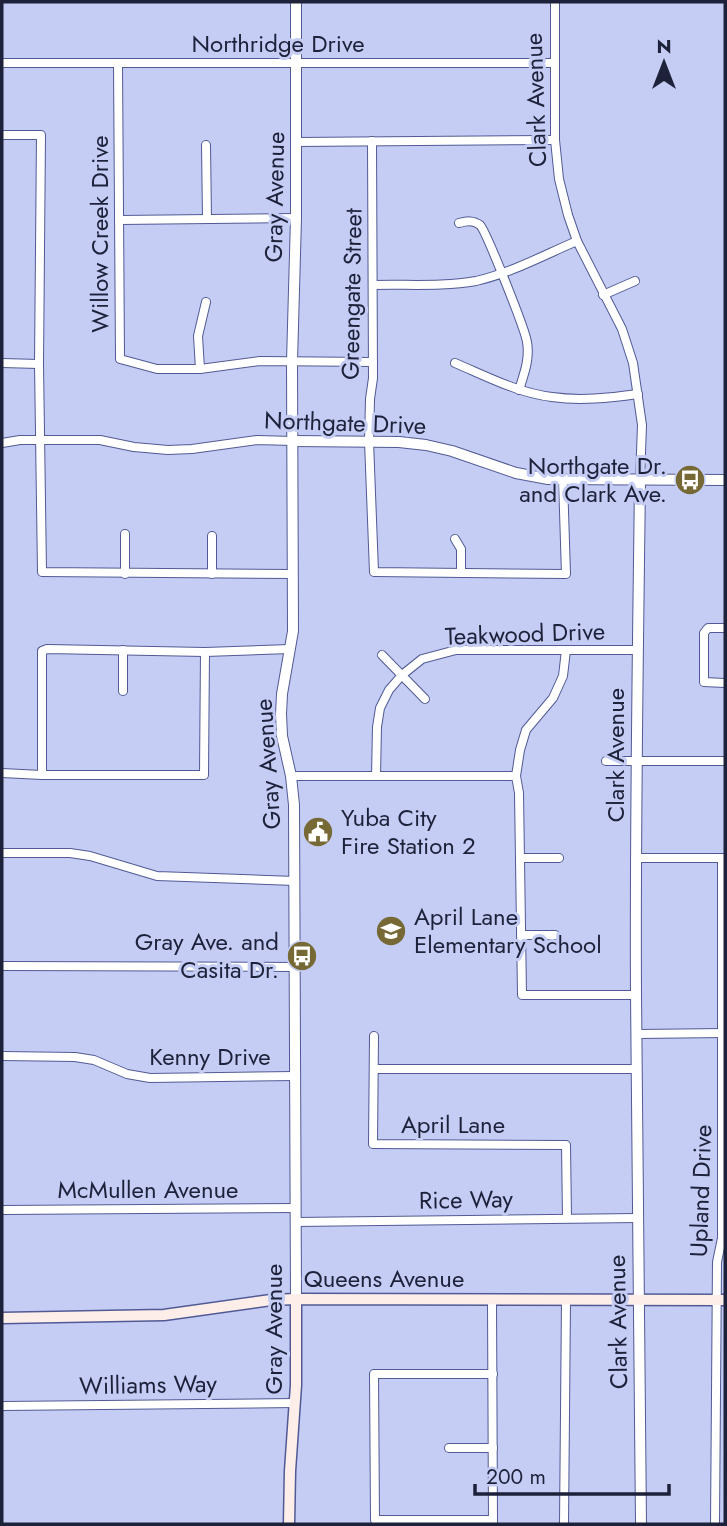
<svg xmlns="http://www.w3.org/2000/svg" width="727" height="1526" viewBox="0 0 727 1526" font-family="Jost,sans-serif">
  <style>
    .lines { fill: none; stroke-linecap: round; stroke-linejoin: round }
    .minor-casing { stroke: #515a94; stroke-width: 10 }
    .tertiary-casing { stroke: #515a94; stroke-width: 12 }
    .secondary-casing { stroke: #515a94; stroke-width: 13 }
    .minor { stroke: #fff; stroke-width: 8 }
    .tertiary { stroke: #fff; stroke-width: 10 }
    .secondary { stroke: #fdeeea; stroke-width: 10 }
    .labels { text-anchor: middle; stroke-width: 6; stroke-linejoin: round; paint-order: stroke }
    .street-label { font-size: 24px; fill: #1d2139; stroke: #c5cdf5 }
    .poi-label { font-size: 24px; fill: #1d2139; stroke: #c5cdf5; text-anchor: end }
  </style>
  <rect width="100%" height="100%" fill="#c5cdf5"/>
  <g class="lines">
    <!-- minor casing -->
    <g class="minor-casing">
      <g id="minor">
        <polyline points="555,2 555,140 559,179 568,215 577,241 622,329 633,363 642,425 640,480"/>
        <polyline points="2,63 554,63"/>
        <polyline points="118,63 120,359 157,369 200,369 260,361 373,362"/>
        <polyline points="2,135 41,135 39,364 42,572 293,574"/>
        <polyline points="372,141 373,378 370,399 369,441 374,572 566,574 563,480"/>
        <polyline points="296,142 555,140"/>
        <polyline points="206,145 207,219"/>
        <polyline points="119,220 296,218"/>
        <path d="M 459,223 C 467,221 473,220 480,225 C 486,231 525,329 527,342 C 530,359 524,374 519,390"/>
        <path d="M 373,285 C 407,284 443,287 476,281 C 511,273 544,255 577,241"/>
        <polyline points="603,295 635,281"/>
        <polyline points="2,363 39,364"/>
        <path d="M 455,363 C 486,376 518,393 552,397 C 580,401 609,398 638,394"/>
        <polyline points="200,369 198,336 206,302"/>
        <polyline points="2,443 20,440 100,440 134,447 168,450 192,449 257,440 293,441"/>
        <polyline points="125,534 125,574"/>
        <polyline points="212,536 212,574"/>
        <polyline points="455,539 461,549 461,573"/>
        <polyline points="725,628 708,628 704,633 704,682 725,683"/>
        <polyline points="123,650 123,691"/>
        <polyline points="566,650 563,676 553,698 526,730 520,750 516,776 519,793 522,995 636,995"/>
        <polyline points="382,655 425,699"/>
        <polyline points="606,761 725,761"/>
        <polyline points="2,773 42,775 204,775 205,652"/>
        <polyline points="42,775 42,651 47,649 205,652 290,649"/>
        <polyline points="291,776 516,776"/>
        <polyline points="376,776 377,727 380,708 389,690 402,675 422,659 456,650 638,650"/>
        <polyline points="2,853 70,853 90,856 157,876 295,881"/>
        <polyline points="520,858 559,858"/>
        <polyline points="636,858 725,858"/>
        <polyline points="521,935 555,935"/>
        <polyline points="2,966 294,967"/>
        <polyline points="637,1034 725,1033"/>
        <polyline points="374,1036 373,1144 566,1145 567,1218"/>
        <polyline points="2,1056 75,1057 94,1060 127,1074 150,1078 295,1076"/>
        <polyline points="374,1069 637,1069"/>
        <polyline points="2,1210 295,1208"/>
        <polyline points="295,1222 638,1218"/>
        <polyline points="492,1300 493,1524"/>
        <polyline points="493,1374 374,1374 375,1520 493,1520"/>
        <polyline points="2,1406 295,1403"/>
        <polyline points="449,1448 493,1448"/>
        <polyline points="564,1524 566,1300"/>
        <polyline points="715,1524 717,1262 722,1238 722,858"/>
      </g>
    </g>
    <!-- tertiary casing -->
    <g class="tertiary-casing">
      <g id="tertiary">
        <polyline points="293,441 399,442 426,445 452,451 516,473 548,479 725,480"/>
        <path d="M 640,480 C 638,652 635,823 636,994 C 638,1171 641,1348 641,1524"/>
        <polyline points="296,1299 294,805 291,776 282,736 281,714 282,694 293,631 292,362 296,218 296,2"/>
      </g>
    </g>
    <!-- secondary casing -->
    <g class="secondary-casing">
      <g id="secondary">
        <polyline points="2,1318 164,1315 271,1300 296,1299 725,1300"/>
        <polyline points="289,1524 290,1471 296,1385 296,1299"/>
      </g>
    </g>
    <!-- minor -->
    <use href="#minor" class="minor"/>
    <!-- tertiary -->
    <use href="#tertiary" class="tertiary"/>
    <!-- secondary -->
    <use href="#secondary" class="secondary"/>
  </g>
  <!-- icons -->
  <defs>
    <g id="bus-disc" transform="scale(1.575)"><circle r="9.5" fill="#766936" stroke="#c5cdf5"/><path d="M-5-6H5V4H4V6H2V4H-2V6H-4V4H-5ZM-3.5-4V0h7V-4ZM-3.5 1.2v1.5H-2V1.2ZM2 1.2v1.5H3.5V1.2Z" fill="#fff"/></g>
    <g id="civic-disc" transform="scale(1.575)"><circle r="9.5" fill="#766936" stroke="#c5cdf5"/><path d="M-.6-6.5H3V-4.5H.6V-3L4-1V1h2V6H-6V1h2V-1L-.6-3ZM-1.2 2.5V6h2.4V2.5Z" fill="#fff"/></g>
    <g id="school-disc" transform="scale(1.575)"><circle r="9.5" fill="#766936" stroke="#c5cdf5"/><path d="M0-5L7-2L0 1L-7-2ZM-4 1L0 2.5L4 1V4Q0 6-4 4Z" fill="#fff"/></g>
  </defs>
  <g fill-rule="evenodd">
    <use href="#bus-disc" x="690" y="480"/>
    <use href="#civic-disc" x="318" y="832"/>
    <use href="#school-disc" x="391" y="931"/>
    <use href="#bus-disc" x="302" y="956"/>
  </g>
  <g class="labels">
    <!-- street labels -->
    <g class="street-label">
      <text x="278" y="52">Northridge Drive</text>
      <text transform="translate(536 100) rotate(-92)" y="8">Clark Avenue</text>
      <text transform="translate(275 197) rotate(-89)" y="8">Gray Avenue</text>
      <text transform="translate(100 234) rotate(-90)" y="8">Willow Creek Drive</text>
      <text transform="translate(352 294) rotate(-89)" y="8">Greengate Street</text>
      <text transform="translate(345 423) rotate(2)" y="8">Northgate Drive</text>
      <text transform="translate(525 634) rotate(-2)" y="8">Teakwood Drive</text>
      <text transform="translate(616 755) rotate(-90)" y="8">Clark Avenue</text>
      <text transform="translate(268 764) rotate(-94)" y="8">Gray Avenue</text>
      <text x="210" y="1065">Kenny Drive</text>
      <text x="453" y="1133">April Lane</text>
      <text x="148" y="1198">McMullen Avenue</text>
      <text transform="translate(701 1191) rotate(-88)" y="8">Upland Drive</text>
      <text transform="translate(466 1200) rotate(-1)" y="8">Rice Way</text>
      <text x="384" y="1287">Queens Avenue</text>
      <text transform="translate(618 1322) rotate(-91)" y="8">Clark Avenue</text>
      <text transform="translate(274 1329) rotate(-90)" y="8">Gray Avenue</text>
      <text transform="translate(148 1385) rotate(-1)" y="8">Williams Way</text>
    </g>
    <!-- poi labels -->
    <g class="poi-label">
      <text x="667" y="474">Northgate Dr.<tspan x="667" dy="28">and Clark Ave.</tspan></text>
      <text x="341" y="826" text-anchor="start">Yuba City<tspan x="341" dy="28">Fire Station 2</tspan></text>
      <text x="414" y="925" text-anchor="start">April Lane<tspan x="414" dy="28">Elementary School</tspan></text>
      <text x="279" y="950">Gray Ave. and<tspan x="279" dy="28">Casita Dr.</tspan></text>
    </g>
  </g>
  <!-- border -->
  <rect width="727" height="1526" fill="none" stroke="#1d2139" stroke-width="7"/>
  <!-- north arrow -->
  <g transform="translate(664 63)" stroke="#c5cdf5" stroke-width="5" paint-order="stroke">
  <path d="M0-5L12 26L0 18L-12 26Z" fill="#1d2139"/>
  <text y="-10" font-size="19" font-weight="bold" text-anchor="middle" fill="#1d2139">N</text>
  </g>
  <!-- scale -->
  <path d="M475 1484v10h194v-10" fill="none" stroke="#1d2139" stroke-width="3.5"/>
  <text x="486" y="1484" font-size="21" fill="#1d2139" stroke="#c5cdf5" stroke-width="5" paint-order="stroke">200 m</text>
</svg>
